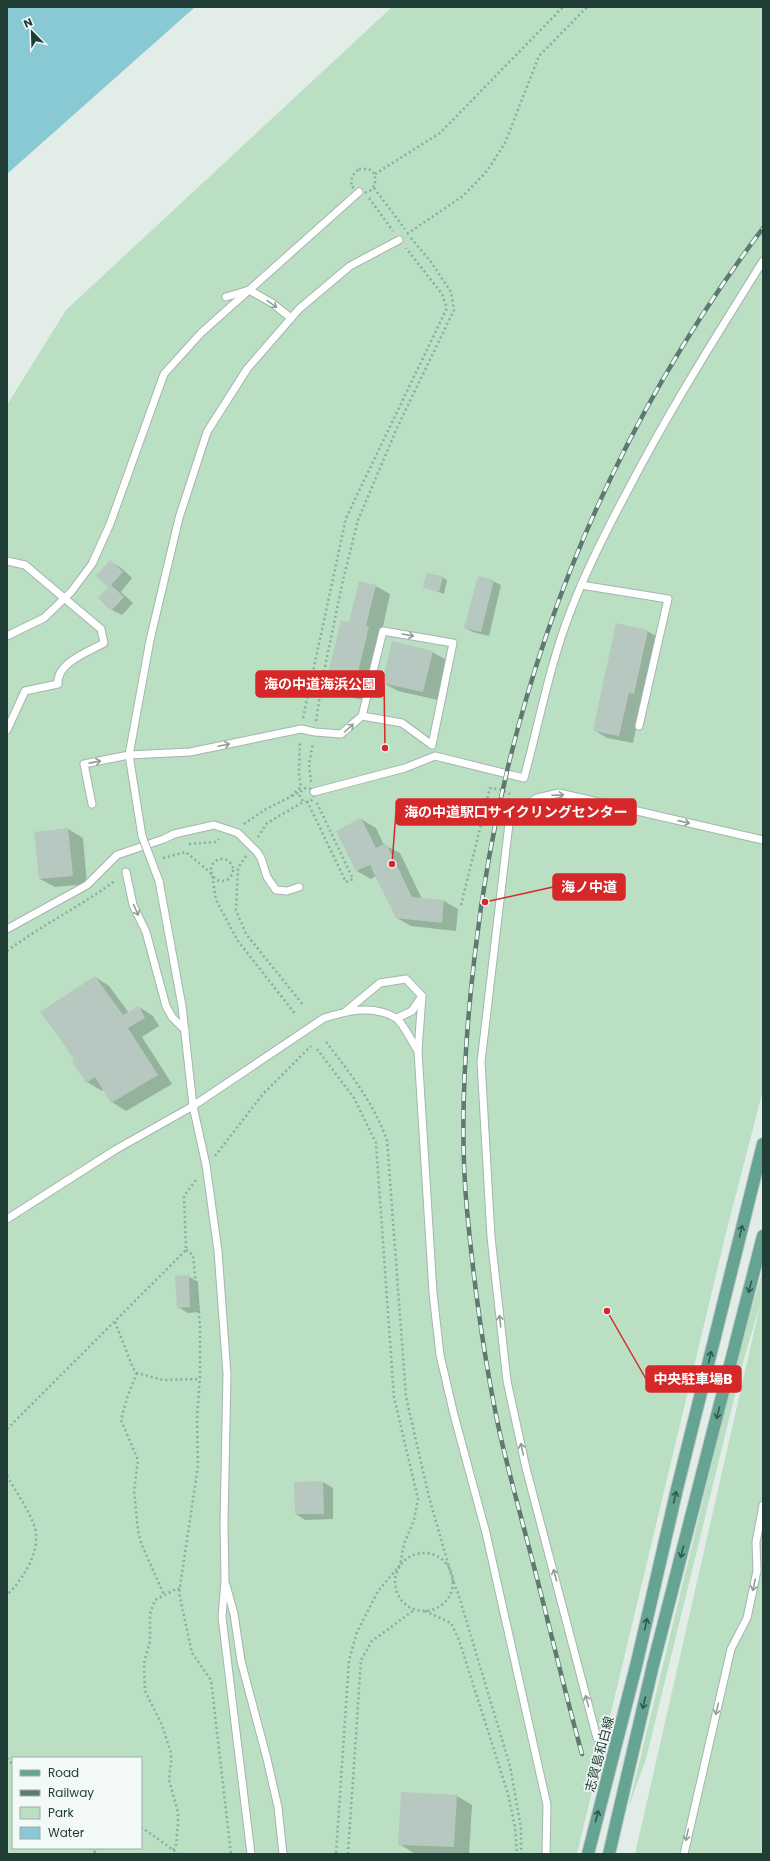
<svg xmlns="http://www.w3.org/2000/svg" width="770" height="1861" viewBox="0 0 770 1861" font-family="Poppins,'Noto Sans JP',sans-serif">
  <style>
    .green { fill: #badfc3; fill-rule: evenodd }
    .water { fill: #88c9d4 }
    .shadow { fill: #0003 }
    .building { fill: #b7c8c1 }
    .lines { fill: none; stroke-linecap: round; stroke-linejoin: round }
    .service-casing { stroke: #a4b5af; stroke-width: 9 }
    .primary-casing { stroke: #c1c9c7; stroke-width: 14 }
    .path { stroke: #81b1a1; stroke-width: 2.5; stroke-dasharray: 2 3; stroke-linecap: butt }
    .service { stroke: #fff; stroke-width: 7 }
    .primary { stroke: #65a492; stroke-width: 12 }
    .rail-casing { stroke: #5c7a71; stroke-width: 4.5 }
    .rail { stroke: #f3f9f6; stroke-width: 3; stroke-dasharray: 9; stroke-linecap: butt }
    .service-bridge-casing { stroke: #a4b5af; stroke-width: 9; stroke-linecap: butt }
    .primary-bridge-casing { stroke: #c1c9c7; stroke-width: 14; stroke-linecap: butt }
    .service-bridge { stroke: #fff; stroke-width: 7 }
    .primary-bridge { stroke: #65a492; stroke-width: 12 }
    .oneway { stroke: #909e9a }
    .oneway2 { stroke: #32584d }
    .labels { text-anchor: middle; stroke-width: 3; stroke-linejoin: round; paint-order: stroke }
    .street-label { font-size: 13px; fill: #213e36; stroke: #f3f9f6 }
    .leader { fill: none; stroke: #d62828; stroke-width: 1.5 }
    .callout-dot { fill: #d62828; stroke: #f3f9f6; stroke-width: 1.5 }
    .callout { fill: #d62828; stroke: #d62828; stroke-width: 1.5 }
    .callout-label { font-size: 14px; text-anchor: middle; font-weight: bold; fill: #fff }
  </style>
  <rect width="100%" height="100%" fill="#e2ede8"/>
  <!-- green -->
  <g class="green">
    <path d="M 392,7 L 763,7 L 763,1090 L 727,1229 L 577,1854 L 7,1854 L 7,405 L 66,310 ZM 13,1758 L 141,1758 L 141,1848 L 13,1848 Z"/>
    <polygon points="763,1269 763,1854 635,1854 761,1301 742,1366 646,1759 628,1809 736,1364"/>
  </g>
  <!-- water -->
  <polygon class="water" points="7,7 195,7 7,174"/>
  <!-- shadow -->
  <g class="shadow">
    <polygon points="110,562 120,567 132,578 121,592 133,603 122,615 112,610"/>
    <polygon points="442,577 447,580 444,594 424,587"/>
    <polygon points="493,581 501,585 489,636 473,632 465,628"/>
    <polygon points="359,582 376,586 390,594 367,701 340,695 327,687 350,623"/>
    <polygon points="647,631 661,639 642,700 633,743 607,738 594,730"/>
    <polygon points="432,652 447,660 438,700 398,691 383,683"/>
    <polygon points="361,819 376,828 384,845 400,853 422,899 444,901 458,909 456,931 411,926 397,918 376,876 371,879 357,871 337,831"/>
    <polygon points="68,829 83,838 87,884 55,887 40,879"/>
    <polygon points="95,977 109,986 129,1013 139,1007 153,1016 159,1026 142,1037 172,1084 126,1111 112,1102 104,1089 102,1091 87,1082 75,1060 42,1012"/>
    <polygon points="188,1276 198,1282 200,1312 188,1313 178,1307"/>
    <polygon points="323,1482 333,1488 333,1519 305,1520 296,1514"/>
    <polygon points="402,1793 457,1796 472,1805 469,1854 414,1853 399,1844"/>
  </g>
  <!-- building -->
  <g class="building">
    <polygon points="110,560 123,572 111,585 124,597 111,611 98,598 108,587 96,576"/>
    <polygon points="426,573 443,576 439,592 423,588"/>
    <polygon points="478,576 494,580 481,632 464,628"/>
    <polygon points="359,581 376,585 366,626 369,626 353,694 325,687 341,620 349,622"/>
    <polygon points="616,623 648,630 634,694 629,693 619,736 593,731"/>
    <polygon points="392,641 433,651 423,692 382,683"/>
    <polygon points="361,818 376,848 386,843 412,897 444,900 442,923 396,918 370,865 356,871 336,831"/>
    <polygon points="68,828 73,876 39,879 34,832"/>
    <polygon points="95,976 123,1015 139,1006 145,1018 128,1028 158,1075 111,1103 95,1077 86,1083 72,1061 74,1060 52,1026 51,1027 40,1012"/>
    <polygon points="189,1275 190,1307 177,1308 175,1276"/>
    <polygon points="323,1481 324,1514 295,1514 294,1482"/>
    <polygon points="401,1792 457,1795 454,1847 398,1845"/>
  </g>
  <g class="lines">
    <!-- service casing -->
    <g class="service-casing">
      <g id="service">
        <polyline points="226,297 249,290 272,303 291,318"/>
        <path d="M 7,561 L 25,565 L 57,592 L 101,629 L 104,643 C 88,652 56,663 58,684 L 25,691 L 7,730"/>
        <polyline points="581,585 668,599 639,726"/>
        <polyline points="7,636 44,618 71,592 92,564 110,524 164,374 201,333 359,192"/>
        <path d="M 314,792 L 405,768 L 435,756 L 524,778 C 539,723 550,663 571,610 C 587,568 607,529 628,490 C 669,411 716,336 763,261"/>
        <polyline points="92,804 84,764 129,755 190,752 301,729 315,732 341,734 362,716 383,631 453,643 432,745 402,723 362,716"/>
        <polyline points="142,836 129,755 150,640 179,518 207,432 247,369 299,309 350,266 399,240"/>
        <polyline points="126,872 133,905 146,932 166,1006 172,1017 185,1030"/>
        <polyline points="159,881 182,1006 193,1106 206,1165 218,1251 227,1374 224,1524 225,1580 222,1617 251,1854"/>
        <polyline points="7,929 87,885 117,855 164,839 174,834 214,825 238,833 257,852 261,858 267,877 276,890 287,891 299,887"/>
        <polyline points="345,1012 380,983 406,979 422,996 418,1051 433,1293 440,1355 454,1415 486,1533 547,1805 546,1854"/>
        <polyline points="397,1018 412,1011 422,996"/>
        <path d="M 7,1219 L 115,1150 L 193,1106 L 324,1018 C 347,1011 373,1004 396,1018 C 402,1021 413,1044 418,1051"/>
        <polyline points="226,1585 234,1614 241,1661 267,1759 278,1807 283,1854"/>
        <polyline points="597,1738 526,1468 507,1381 491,1237 481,1062 510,815 537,798 559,793 763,840"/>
        <polyline points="684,1854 731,1649 747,1618 757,1571 756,1542 763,1505"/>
      </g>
    </g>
    <!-- primary casing -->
    <g class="primary-casing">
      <g id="primary">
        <polyline points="637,1662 677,1489 763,1144"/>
        <polyline points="653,1665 763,1236"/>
      </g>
    </g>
    <!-- path -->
    <g class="path">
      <polygon points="359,169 369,169 375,174 375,185 369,192 361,193 351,186 352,176"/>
      <polyline points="375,174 440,133 563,7"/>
      <polyline points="374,188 405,229"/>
      <polyline points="369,198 393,231"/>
      <polyline points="407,234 463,196 487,171 505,143 539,56 587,7"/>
      <polyline points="303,718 346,518 447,308 442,294 406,248"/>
      <polyline points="316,721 322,681 343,580 358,520 397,428 454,310 451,292 431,262 410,237"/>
      <polyline points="311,782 309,764 313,743"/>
      <circle cx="307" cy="795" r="7"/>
      <polyline points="292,796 301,792"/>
      <polyline points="307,801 346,882 353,879 317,803"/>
      <polyline points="244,824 266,809 290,797 301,787 299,775 300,741"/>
      <polyline points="258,837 267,823 305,801"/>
      <polyline points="189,844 215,842 219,839"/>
      <polyline points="246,856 238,868 236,910 246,934 304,1006"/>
      <polyline points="163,858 186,852 212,874 216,900 238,941 296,1015"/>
      <circle cx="222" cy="870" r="11"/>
      <polyline points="461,905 490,788 502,790 510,794"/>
      <path d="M 7,951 C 42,925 81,906 116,880"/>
      <path d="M 326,1042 C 350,1073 373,1102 387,1140 L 406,1397 L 429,1497 L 453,1581 L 458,1593 L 510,1766 L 521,1828 L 521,1854"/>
      <polyline points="317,1049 354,1098 376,1143 394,1397 418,1499 414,1520 404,1544 400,1565 378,1591 357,1632 349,1660 336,1854"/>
      <polyline points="215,1156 263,1094 311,1046"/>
      <polyline points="186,1250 193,1255 200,1325 200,1375 197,1419 198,1466 179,1593 192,1653 211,1680 231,1854"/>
      <polyline points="115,1322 133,1368 137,1373 163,1380 200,1379"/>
      <polyline points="137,1373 127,1398 121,1420 138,1460 134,1491 138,1530 141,1543 164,1595"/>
      <polyline points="7,1429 186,1250 184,1196 196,1180"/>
      <path d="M 7,1476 C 17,1493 29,1510 35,1528 C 41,1552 23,1579 7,1595"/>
      <circle cx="424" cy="1582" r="29"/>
      <polyline points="425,1611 451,1623 459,1640 508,1794 515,1827 517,1854"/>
      <polyline points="7,1758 13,1765"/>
      <polyline points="141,1827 179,1854"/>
      <polyline points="90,1848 97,1854"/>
      <polyline points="173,1850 176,1846 178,1824 178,1812 169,1780 171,1762 171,1753 162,1725 145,1691 144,1663 150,1641 150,1614 155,1600 176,1589 180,1589"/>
      <polyline points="94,1852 100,1848"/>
      <polyline points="348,1854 361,1660 372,1641 414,1610"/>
    </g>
    <!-- service -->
    <use href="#service" class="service"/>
    <!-- primary -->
    <use href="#primary" class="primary"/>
    <!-- rail casing -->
    <g class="rail-casing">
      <path id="rail" d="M 582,1754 C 567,1700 554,1645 540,1590 C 527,1538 512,1486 500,1434 C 484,1360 474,1285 467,1210 C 459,1127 465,1037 475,953 C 506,686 601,444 763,228"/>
    </g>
    <!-- rail -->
    <use href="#rail" class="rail"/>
    <!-- service-bridge casing -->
    <g class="service-bridge-casing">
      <polyline id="service-bridge" points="142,836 159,881"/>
    </g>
    <!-- primary-bridge casing -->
    <g class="primary-bridge-casing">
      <g id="primary-bridge">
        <polyline points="588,1854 637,1662"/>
        <polyline points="609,1854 653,1665"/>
      </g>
    </g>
    <!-- service-bridge -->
    <use href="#service-bridge" class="service-bridge"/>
    <!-- primary-bridge -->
    <use href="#primary-bridge" class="primary-bridge"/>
  </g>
  <!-- one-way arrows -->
  <defs><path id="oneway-shaft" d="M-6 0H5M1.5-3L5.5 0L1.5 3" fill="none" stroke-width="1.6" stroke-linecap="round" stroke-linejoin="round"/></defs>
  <g class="oneway">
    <use href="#oneway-shaft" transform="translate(272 304) rotate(35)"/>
    <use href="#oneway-shaft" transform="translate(408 635) rotate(10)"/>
    <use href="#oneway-shaft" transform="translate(349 728) rotate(-42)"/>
    <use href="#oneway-shaft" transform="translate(224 745) rotate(-12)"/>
    <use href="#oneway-shaft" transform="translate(95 762) rotate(-11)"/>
    <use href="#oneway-shaft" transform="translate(558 795) rotate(-2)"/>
    <use href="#oneway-shaft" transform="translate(684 822) rotate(13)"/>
    <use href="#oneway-shaft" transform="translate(136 910) rotate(66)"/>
    <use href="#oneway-shaft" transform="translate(500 1321) rotate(-97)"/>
    <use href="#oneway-shaft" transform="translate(522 1449) rotate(-102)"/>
    <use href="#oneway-shaft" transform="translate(555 1575) rotate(-105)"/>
    <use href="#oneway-shaft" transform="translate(754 1585) rotate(102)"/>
    <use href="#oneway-shaft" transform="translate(587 1701) rotate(-105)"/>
    <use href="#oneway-shaft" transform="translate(717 1709) rotate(103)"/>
    <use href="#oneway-shaft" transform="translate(687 1835) rotate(103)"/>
  </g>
  <g class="oneway2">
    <use href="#oneway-shaft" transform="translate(741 1231) rotate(-76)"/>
    <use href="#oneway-shaft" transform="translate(750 1287) rotate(104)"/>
    <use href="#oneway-shaft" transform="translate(710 1357) rotate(-76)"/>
    <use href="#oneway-shaft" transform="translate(718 1413) rotate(104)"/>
    <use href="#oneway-shaft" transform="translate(675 1497) rotate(-77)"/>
    <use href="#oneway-shaft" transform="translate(682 1552) rotate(104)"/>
    <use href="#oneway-shaft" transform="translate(646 1624) rotate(-77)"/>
    <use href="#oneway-shaft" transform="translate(644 1703) rotate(103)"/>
    <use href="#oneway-shaft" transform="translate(597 1816) rotate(-75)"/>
  </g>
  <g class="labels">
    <!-- street labels -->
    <g class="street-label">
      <text transform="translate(599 1754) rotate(-75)" y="5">志賀島和白線</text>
    </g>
  </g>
  <!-- callouts -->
  <path class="leader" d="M385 748L384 684M392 864L396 812M485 902L553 887M607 1311L646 1379"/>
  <g class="callout-dot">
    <circle cx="385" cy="748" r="4"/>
    <circle cx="392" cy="864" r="4"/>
    <circle cx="485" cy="902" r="4"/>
    <circle cx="607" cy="1311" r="4"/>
  </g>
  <g class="callout">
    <rect x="256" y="671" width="128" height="26" rx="4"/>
    <rect x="396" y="799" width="240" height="26" rx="4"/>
    <rect x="553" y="874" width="72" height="26" rx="4"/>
    <rect x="646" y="1366" width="95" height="26" rx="4"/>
  </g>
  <g class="callout-label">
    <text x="320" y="689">海の中道海浜公園</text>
    <text x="516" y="817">海の中道駅口サイクリングセンター</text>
    <text x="589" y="892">海ノ中道</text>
    <text x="693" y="1384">中央駐車場B</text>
  </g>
  <!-- border -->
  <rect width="770" height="1861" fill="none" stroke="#213e36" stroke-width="16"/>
  <!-- legend -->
  <rect x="12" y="1757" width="130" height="92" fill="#f3f9f6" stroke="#9faea9"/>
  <rect x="20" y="1770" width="20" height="6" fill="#65a492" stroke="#9faea9"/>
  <text x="48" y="1777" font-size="12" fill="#213e36">Road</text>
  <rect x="20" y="1790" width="20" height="6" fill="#5c7a71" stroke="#9faea9"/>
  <text x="48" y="1797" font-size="12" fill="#213e36">Railway</text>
  <rect x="20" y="1807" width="20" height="12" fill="#badfc3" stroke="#9faea9"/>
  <text x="48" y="1817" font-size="12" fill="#213e36">Park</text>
  <rect x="20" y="1827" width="20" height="12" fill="#88c9d4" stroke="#9faea9"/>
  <text x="48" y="1837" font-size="12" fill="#213e36">Water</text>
  <!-- north arrow -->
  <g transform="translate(32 32) rotate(337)" stroke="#f3f9f6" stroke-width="3" paint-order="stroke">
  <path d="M0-3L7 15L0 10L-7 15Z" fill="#213e36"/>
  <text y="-6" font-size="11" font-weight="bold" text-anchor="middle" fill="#213e36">N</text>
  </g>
</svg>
